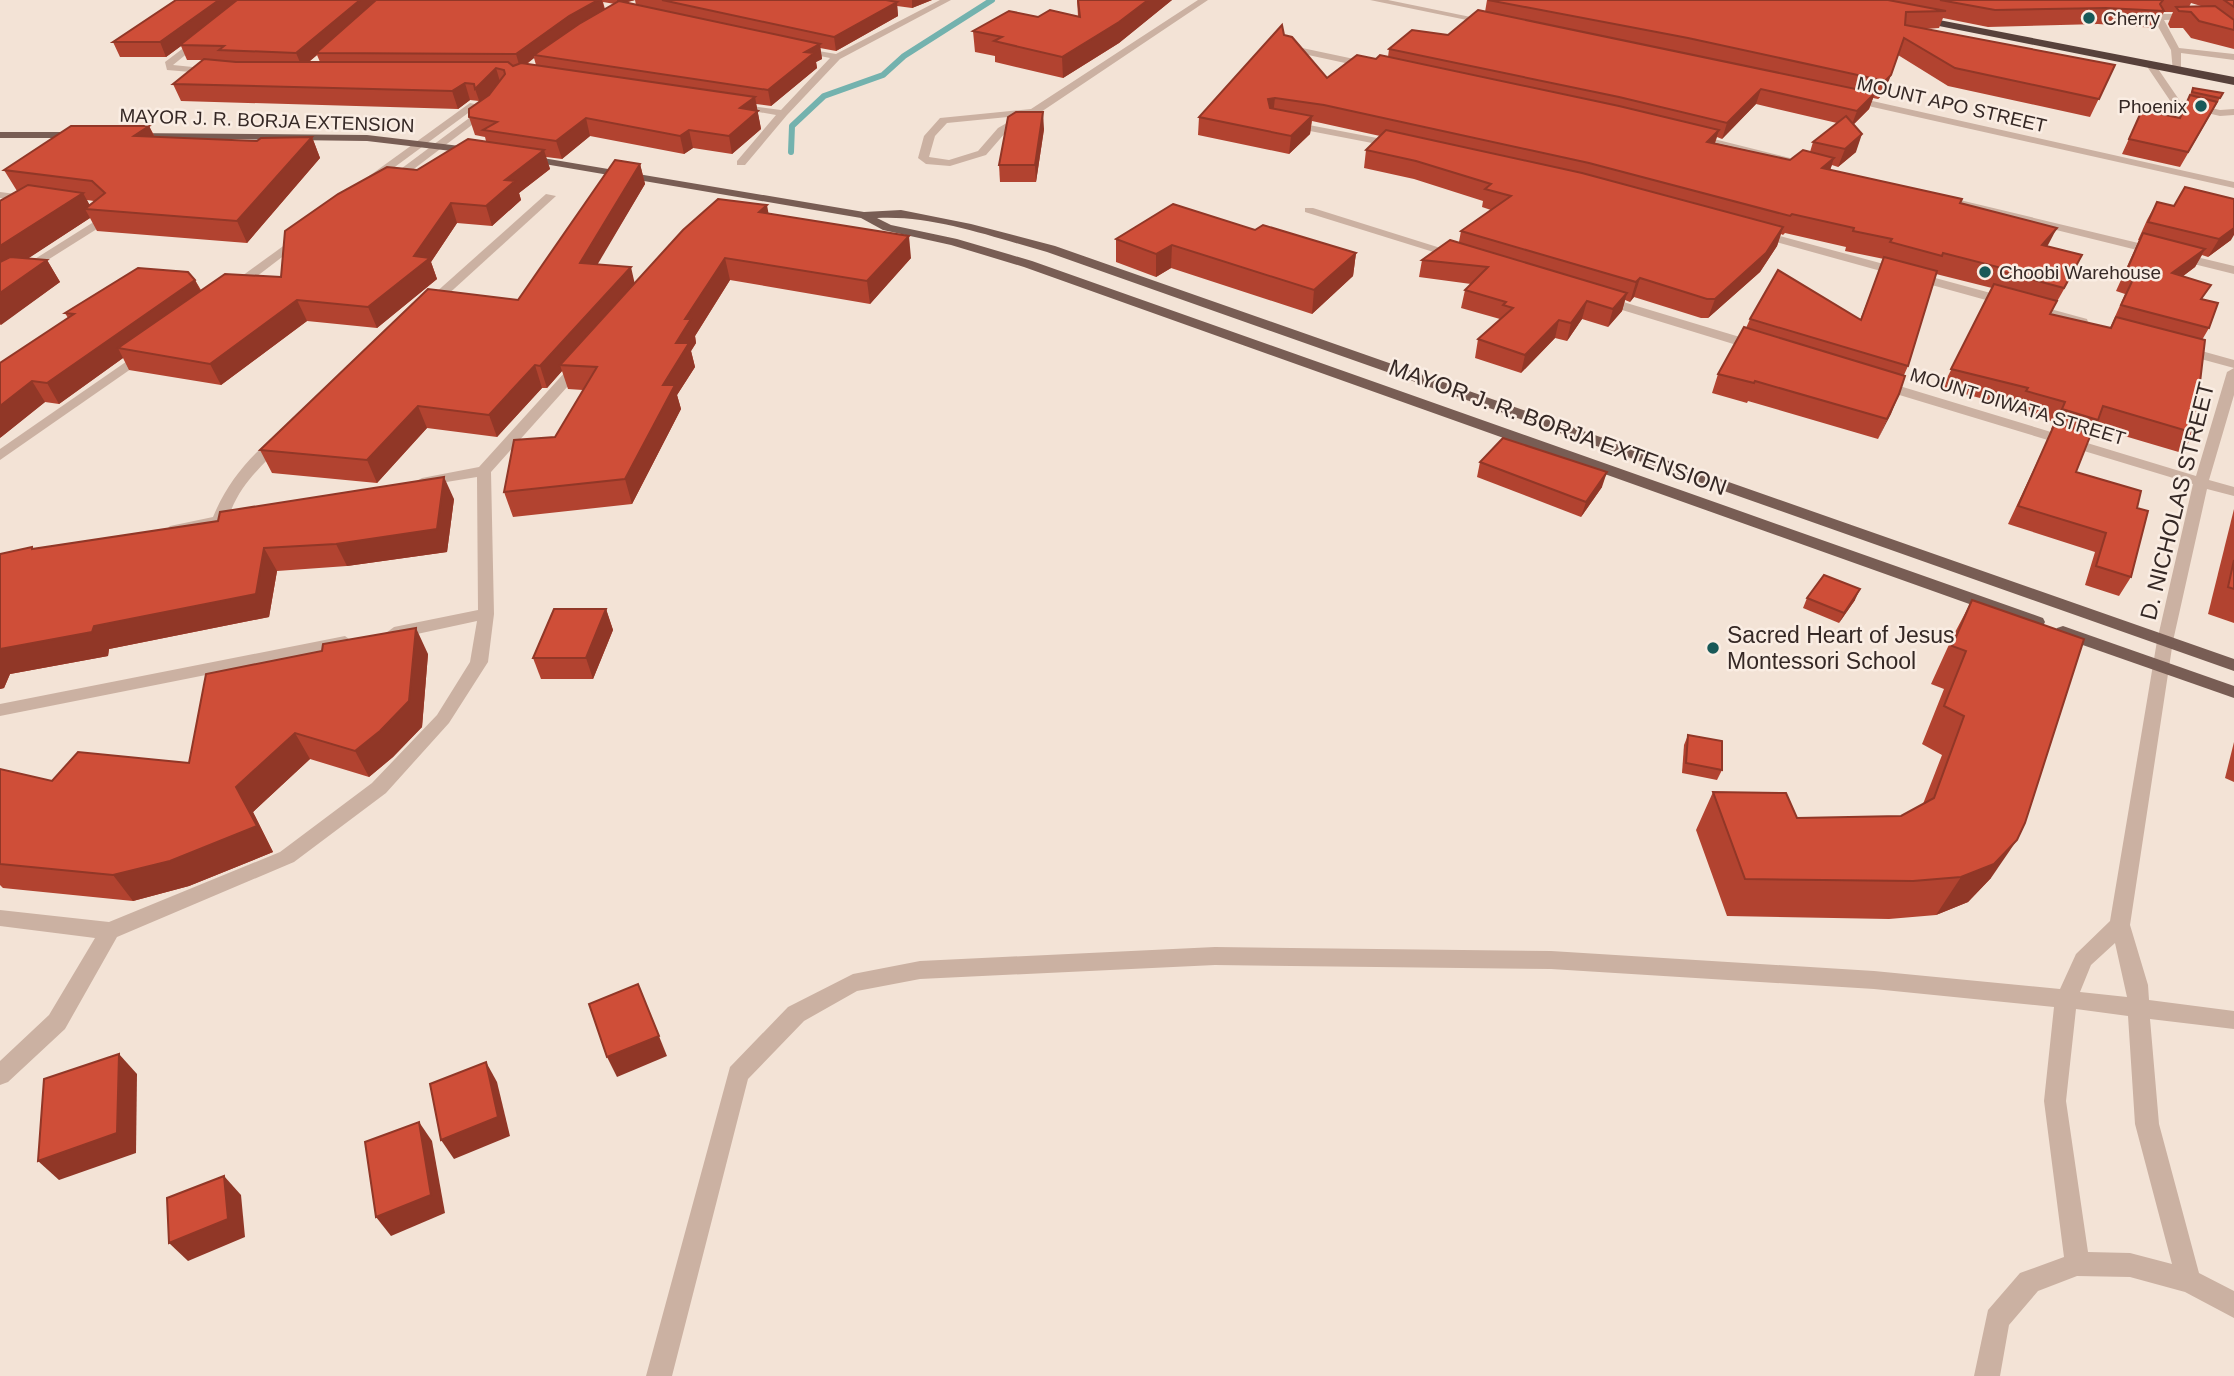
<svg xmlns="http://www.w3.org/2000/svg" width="2234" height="1376" viewBox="0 0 2234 1376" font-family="Arial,sans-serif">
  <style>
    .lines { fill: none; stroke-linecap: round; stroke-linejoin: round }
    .stream { stroke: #73b2ae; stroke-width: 6 }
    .lane { fill: #cbb1a2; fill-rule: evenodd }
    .street { fill: #cbb1a2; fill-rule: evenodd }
    .primary { fill: #785d54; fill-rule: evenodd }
    .highway { fill: #57413b; fill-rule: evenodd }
    .wall { fill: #b24330; fill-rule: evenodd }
    .shaded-wall { fill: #913727 }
    .building { fill: #cf4e38; stroke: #913727; stroke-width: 2 }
    .poi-dot { fill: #185958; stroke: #faede3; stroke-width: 2.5 }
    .labels { text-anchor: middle; stroke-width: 5; stroke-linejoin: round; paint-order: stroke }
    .far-poi-label { font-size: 19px; fill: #352825; stroke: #faede3; text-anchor: start }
    .far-street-label { font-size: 19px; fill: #352825; stroke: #faede3 }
    .street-label { font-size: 23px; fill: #352825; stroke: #faede3 }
    .poi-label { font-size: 23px; fill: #352825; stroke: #faede3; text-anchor: start }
  </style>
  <rect width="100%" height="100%" fill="#f3e3d6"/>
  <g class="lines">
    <!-- stream -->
    <polyline class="stream" points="791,152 792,126 824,96 883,75 904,56 992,0"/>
    <!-- lane -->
    <g class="lane">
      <path d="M 1198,0 L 1208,0 L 1038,114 L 1006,132 L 986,155 L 950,166 L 926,164 L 918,158 L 924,136 L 940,118 L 1031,109 ZM 1019,116 L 998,128 L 978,151 L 949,160 L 929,157 L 935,136 L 947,123 Z"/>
      <polygon points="2194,14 2198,17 2197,19 2164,20 2179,48 2234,54 2234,60 2181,53 2181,70 2173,72 2171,50 2155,21 2156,17 2160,14"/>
      <polygon points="2148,63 2154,63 2180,101 2220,110 2234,109 2234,115 2220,116 2173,105 2146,65"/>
    </g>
    <!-- street -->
    <g class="street">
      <polygon points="940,0 951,0 840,59 787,115 745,165 737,165 737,161 776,115 730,107 730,103 781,110 830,58 795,51 795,47 836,54"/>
      <polygon points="1370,0 1388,0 1495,22 1491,25"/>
      <polygon points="202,34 207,37 205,39 173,65 212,69 217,72 215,74 167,70 165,62"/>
      <polygon points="1288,45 1373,63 1378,66 1373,69 1285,50 1285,46"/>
      <polygon points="1850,96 2234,182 2234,188 1846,101 1845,99"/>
      <polygon points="470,103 479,105 373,183 365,183 365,179"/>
      <polygon points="484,107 493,109 394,184 386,184 386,180"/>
      <polygon points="1288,121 1398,142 1403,145 1398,148 1284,126 1283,124"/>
      <polygon points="1694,134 1790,158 1791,160 1786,163 1690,139 1690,135"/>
      <polygon points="0,192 31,196 37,199 31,202 0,198"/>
      <polygon points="546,194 556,196 432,309 424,309 424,303"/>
      <polygon points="1939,195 2234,266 2234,274 1935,200 1933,198"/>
      <polygon points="1305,208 1313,208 1466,256 1456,259 1305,212"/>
      <polygon points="103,209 113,211 110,218 100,227 0,290 0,281 92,223"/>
      <polygon points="1758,230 2087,319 2088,322 2082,326 2077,325 1754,236 1752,234"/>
      <polygon points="297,236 307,238 235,293 227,293 227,287"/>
      <polygon points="1600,295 1763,344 1765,347 1763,350 1753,350 1596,302 1594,299"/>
      <path d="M 2180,345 L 2234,360 L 2234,395 L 2209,480 L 2234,487 L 2234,496 L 2207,489 L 2173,641 L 2130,925 L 2148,985 L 2149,1000 L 2234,1011 L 2234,1029 L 2150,1019 L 2159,1124 L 2199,1273 L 2234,1291 L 2234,1318 L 2185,1292 L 2130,1277 L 2077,1276 L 2038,1291 L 2009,1325 L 2000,1376 L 1974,1376 L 1988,1310 L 2020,1273 L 2064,1257 L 2044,1101 L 2054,1007 L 1874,989 L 1551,969 L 1215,965 L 920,979 L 857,991 L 804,1021 L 748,1079 L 672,1376 L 646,1376 L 730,1067 L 788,1007 L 853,974 L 920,961 L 1215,947 L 1551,951 L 1874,971 L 2060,989 L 2076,954 L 2110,921 L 2157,641 L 2193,484 L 1873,387 L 1871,384 L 1878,380 L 1883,381 L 2196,476 L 2227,372 L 2234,368 L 2175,352 L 2175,346 ZM 2115,943 L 2127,997 L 2080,992 L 2091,965 ZM 2076,1009 L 2128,1016 L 2135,1124 L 2172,1264 L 2130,1253 L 2088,1252 L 2066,1101 Z"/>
      <polygon points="146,348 151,349 151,355 0,460 0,449"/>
      <polygon points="580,360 585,361 585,367 491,472 494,614 488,662 449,723 386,793 294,862 117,937 65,1029 8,1082 0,1085 0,1061 49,1015 95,938 0,926 0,910 109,922 280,852 372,783 437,715 470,662 477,621 394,639 386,633 394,627 478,610 477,477 422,486 415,482 422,478 479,467 575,361"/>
      <path d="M 279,435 L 286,439 C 264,466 243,479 230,513 L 245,513 L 248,516 L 245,519 L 175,534 L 170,532 L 167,529 L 170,526 L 213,517 C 227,483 247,460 274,436 Z"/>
      <polygon points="345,636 353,642 351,646 0,716 0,704"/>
    </g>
    <!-- primary -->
    <g class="primary">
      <polygon points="0,132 79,132 84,135 79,138 0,138"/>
      <polygon points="127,133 367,135 477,148 482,151 477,154 367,141 131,138 126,135"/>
      <path d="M 525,155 L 864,212 L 901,210 L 971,224 L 1055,246 L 2234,659 L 2234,671 L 1047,252 C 992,237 934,215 877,218 L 891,225 L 957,239 L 1032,261 L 2043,618 L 2045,622 L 2043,626 L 2031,626 L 1024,267 L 951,245 L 883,230 L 861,218 L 521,160 L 520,158 Z"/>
      <polygon points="2063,626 2234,686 2234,698 2057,636 2055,632 2057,628"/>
    </g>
    <!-- highway -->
    <polygon class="highway" points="1913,15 2234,77 2234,85 1909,20 1909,16"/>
  </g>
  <!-- wall -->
  <g class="wall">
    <path d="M 176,0 L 932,0 L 912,8 L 897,6 L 898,16 L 836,51 L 820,48 L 822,59 L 816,62 L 817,68 L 771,106 L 756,104 L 761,129 L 732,154 L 693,148 L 684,154 L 590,136 L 562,159 L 546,157 L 550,169 L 519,193 L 521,200 L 492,226 L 457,223 L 431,262 L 437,279 L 377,328 L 307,321 L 221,385 L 129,370 L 123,358 L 59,404 L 45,402 L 0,438 L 68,318 L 65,313 L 195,280 L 201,290 L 281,277 L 417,170 L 486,141 L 485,137 L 475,135 L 469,117 L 479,101 L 470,100 L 458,109 L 181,101 L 173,84 L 203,60 L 187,60 L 181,46 L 166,57 L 120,57 L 113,42 ZM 635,0 L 636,5 L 625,3 ZM 603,2 L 615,4 L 605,9 ZM 317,55 L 320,62 L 309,62 ZM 534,58 L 536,65 L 527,64 Z"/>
    <polygon points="1077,0 1172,0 1119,43 1063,78 995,62 995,56 975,52 973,31 1038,17 1078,16"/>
    <path d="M 1487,0 L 2234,0 L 2234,49 L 2191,38 L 2183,28 L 2170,28 L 2168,24 L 2173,12 L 2164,12 L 2156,28 L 2098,24 L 1988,27 L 1943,18 L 1939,28 L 1925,29 L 2115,65 L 2090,117 L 1948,86 L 1898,55 L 1884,93 L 1878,99 L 1873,98 L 1869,109 L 1853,125 L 1856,152 L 1838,167 L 1832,165 L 1830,170 L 1960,203 L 2047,246 L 2072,275 L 2050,314 L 2110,328 L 2125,294 L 2116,291 L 2139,240 L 2138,240 L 2147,220 L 2157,202 L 2231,240 L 2208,257 L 2202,255 L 2195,267 L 2183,276 L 2203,299 L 2209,328 L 2202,340 L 2194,433 L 2182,453 L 2094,427 L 2090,434 L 2076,472 L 2137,508 L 2131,577 L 2119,596 L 2085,585 L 2095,552 L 2008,524 L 2052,430 L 2051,429 L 2054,422 L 2016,411 L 2018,408 L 1942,388 L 1992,288 L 1936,274 L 1908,366 L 1904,375 L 1899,394 L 1878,439 L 1748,401 L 1747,403 L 1712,393 L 1718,374 L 1746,328 L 1750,319 L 1860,320 L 1884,259 L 1845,251 L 1846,247 L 1785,233 L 1783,235 L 1781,234 L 1777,246 L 1760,272 L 1708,318 L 1701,318 L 1634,297 L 1630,302 L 1625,300 L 1622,311 L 1608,327 L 1582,319 L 1567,341 L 1555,338 L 1521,373 L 1475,358 L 1478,339 L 1500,319 L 1461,308 L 1465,290 L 1471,284 L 1419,277 L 1422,260 L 1459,242 L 1461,231 L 1491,210 L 1482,207 L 1483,201 L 1414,179 L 1364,168 L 1366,150 L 1380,136 L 1312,121 L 1310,134 L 1289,154 L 1198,135 L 1199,117 L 1284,35 L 1327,78 L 1376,59 L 1388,57 L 1389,49 L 1448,35 L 1485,12 ZM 2191,3 L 2201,6 L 2189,7 ZM 1756,104 L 1837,123 L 1813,142 L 1810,152 L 1790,160 L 1715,143 L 1717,137 L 1722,139 Z"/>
    <polygon points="2193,88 2223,93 2180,167 2122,154 2142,110 2179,118"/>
    <path d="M 149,126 L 155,137 L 257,141 L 312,137 L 320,158 L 247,243 L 97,231 L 90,218 L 28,258 L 47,260 L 60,282 L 0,325 L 0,201 L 17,191 L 4,170 ZM 87,200 L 94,201 L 89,205 Z"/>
    <polygon points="1044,129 1036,182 1000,182 999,165"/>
    <polygon points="640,164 645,184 597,264 635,283 768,214 911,258 870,304 730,280 695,336 696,343 691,351 695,367 677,395 681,409 632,504 513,517 504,492 555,437 583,390 568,389 562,371 547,388 542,388 497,437 427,428 377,483 272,473 260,450 518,300"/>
    <polygon points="1255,230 1356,253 1353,276 1312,314 1171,268 1156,277 1116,262 1116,239"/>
    <polygon points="1480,462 1602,487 1581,517 1477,477"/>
    <polygon points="454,499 447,552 347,566 277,571 269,617 109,649 108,656 10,674 4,688 0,689 0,554"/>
    <polygon points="2234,509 2234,623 2208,614"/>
    <polygon points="1807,598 1855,600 1839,623 1803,608"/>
    <polygon points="1972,600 1991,878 1968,902 1936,915 1889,919 1727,916 1696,830 1713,792 1797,818 1901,816 1923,804 1942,755 1922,744 1944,689 1931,684 1952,638"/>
    <polygon points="606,609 613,630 593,679 541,679 533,658"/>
    <polygon points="428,654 422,727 393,757 369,777 310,759 253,812 273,852 189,886 133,901 3,888 0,885 0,769 52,781 189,763"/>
    <polygon points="1688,735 1722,770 1717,780 1682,773 1684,745"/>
    <polygon points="2234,742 2234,782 2225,778"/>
  </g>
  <!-- shaded-wall -->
  <g class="shaded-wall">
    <polygon points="219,0 243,0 180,45 181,46 166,57 160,42"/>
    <polygon points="360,0 382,0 316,53 317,55 302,67 296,53"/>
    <polygon points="598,0 602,0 605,12 534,55 534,58 520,68 516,54 569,16"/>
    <polygon points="617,0 635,0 618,4"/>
    <polygon points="912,0 932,0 912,8"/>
    <polygon points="1148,0 1172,0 1119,43 1063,78 1062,57"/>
    <polygon points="897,2 898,16 836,51 834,37"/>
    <polygon points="820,44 822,59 816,62 817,68 771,106 768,90 805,52"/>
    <polygon points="496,68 501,85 481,106 475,89"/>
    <polygon points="1891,75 1884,93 1878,99 1885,81"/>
    <polygon points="465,83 470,100 458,109 452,91"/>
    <polygon points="1761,89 1756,104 1722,139 1727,123"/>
    <polygon points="1875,93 1869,109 1851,127 1857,111"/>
    <polygon points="755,97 761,129 732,154 729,136 740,108"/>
    <polygon points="1275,98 1273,115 1267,117 1268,99"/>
    <polygon points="1043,112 1044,129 1036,182 1035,165"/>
    <polygon points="1312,116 1310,134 1289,154 1291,136"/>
    <polygon points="586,118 590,136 562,159 556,141"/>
    <polygon points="149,126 159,147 134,136"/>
    <polygon points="689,130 693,148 684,154 680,136"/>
    <polygon points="1719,130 1713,148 1707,142"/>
    <polygon points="1862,134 1856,152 1838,167 1845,149"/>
    <polygon points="312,137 320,158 247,243 237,221"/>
    <polygon points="544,150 550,169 519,193 521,200 492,226 486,206 505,180"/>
    <polygon points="1834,158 1828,176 1822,168"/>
    <polygon points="640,164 645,184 586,284 580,263"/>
    <polygon points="83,193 92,209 85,209 90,218 0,277 0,246"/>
    <polygon points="451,203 457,223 431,262 437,279 377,328 368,307 414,256"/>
    <polygon points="767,205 771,227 759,212"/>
    <polygon points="1783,227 1777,246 1760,272 1708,318 1715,299"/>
    <polygon points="2057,228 2047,247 2042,245"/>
    <polygon points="2234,228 2234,235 2231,240 2208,257 2219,239"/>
    <polygon points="909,236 911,258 870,304 867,281"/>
    <polygon points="1172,245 1171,268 1156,277 1156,254"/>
    <polygon points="2205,249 2195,267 2162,292 2172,273"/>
    <polygon points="1356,253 1353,276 1312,314 1314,290"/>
    <polygon points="725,258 730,280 695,336 696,343 691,351 695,367 677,395 681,409 632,504 625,479 663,385 676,343 685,319"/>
    <polygon points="47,260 60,282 1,325 0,323 0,293"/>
    <polygon points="631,267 636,289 560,365 562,371 547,388 540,366"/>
    <polygon points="1640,278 1634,297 1630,302 1636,282"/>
    <polygon points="195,280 205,300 118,348 123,358 59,404 47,383"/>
    <polygon points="1627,293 1622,311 1608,327 1613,309"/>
    <polygon points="297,300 307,321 221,385 210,364"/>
    <polygon points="1587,301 1582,319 1567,341 1571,323"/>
    <polygon points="1559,320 1555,338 1521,373 1525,355"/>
    <polygon points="535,365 542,388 497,437 489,415"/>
    <polygon points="32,381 45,402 0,438 0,406"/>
    <polygon points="1899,394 1891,414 1878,439 1887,419"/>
    <polygon points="418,406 427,428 377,483 367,460"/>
    <polygon points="1607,472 1602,487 1581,517 1586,502"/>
    <polygon points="444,477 454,499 447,552 347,566 336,544"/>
    <polygon points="264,548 277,571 269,617 109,649 108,656 10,674 4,688 0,689 0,649 94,626"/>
    <polygon points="1860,589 1855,600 1839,623 1844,613"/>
    <polygon points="606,609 613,630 593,679 586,658"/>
    <polygon points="416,628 428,654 422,727 393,757 369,777 355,751"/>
    <polygon points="295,733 310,759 253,812 273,852 189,886 133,901 113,875 236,787"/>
    <polygon points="2017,840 1991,878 1968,902 1936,915 1961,877"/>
    <polygon points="638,984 667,1056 617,1077 607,1057"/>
    <polygon points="119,1054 137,1074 136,1153 59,1180 38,1161"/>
    <polygon points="486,1062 497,1082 510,1136 454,1159 441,1140"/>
    <polygon points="419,1122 432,1141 445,1213 391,1236 376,1217"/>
    <polygon points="224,1176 241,1195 245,1237 188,1261 169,1243"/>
  </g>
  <!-- building -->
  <g class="building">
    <polygon points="176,0 219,0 160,42 113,42"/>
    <polygon points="237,0 360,0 296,53 219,50 224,46 180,45"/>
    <polygon points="376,0 598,0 569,16 516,54 316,53"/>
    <polygon points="662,0 886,0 897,2 834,37"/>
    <polygon points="1078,0 1148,0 1119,22 1062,57 994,41 1002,37 973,31 1009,11 1038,17 1050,10 1080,17"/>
    <polygon points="1488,0 1888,0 1946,11 1906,12 1905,25 2115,65 2099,99 1955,68 1904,38 1891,75 1885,81 1688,38"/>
    <polygon points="1940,0 2163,0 2160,4 2164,11 2106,8 1995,10"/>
    <polygon points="2224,0 2234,0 2234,7"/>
    <polygon points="619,1 820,44 805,52 814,53 768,90 534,55 579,24"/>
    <polygon points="2215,6 2234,20 2234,30 2199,21 2191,12 2179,11 2176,7"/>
    <polygon points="1478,10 1875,93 1857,111 1761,89 1727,123 1619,97 1389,49 1412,30 1448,35"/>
    <polygon points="1282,25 1284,35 1292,37 1327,78 1357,55 1376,59 1380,55 1619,106 1719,130 1707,142 1790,160 1803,150 1834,158 1822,168 1962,199 1960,203 2057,228 2042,245 2082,255 2064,288 2000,271 2002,268 1943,253 1942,256 1890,242 1892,239 1853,231 1854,228 1792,214 1790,216 1589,163 1324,105 1275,98 1268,99 1270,108 1312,116 1291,136 1199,117"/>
    <polygon points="204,59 236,62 508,62 513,66 521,63 755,97 740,108 758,111 729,136 689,130 680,136 586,118 556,141 483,130 497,122 469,117 469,109 489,95 505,74 504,70 496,68 475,89 474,84 465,83 452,91 173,84"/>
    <polygon points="2193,88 2223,93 2220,98 2192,92"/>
    <polygon points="2190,95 2217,102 2188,152 2129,139 2142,110 2180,118"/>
    <polygon points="1016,112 1043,112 1035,165 999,165 1008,117"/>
    <polygon points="1846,116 1862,134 1845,149 1813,142"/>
    <polygon points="71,126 149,126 134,136 257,141 261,138 312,137 237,221 85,209 105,193 92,181 4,170"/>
    <polygon points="1386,130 1582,173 1783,227 1766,253 1715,299 1707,299 1640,278 1636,282 1461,231 1511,196 1485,189 1491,184 1416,161 1366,150"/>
    <polygon points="468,139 544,150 505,180 515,181 486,206 451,203 414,256 430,258 368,307 297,300 210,364 118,348 225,274 281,277 285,231 338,194 387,167 417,170"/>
    <polygon points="615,160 640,164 580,263 631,267 540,366 535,365 489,415 418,406 367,460 260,450 428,289 518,300"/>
    <polygon points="28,185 83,193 0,246 0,201"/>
    <polygon points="2185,187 2234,199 2234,228 2219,239 2148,222 2157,202 2174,206"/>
    <polygon points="718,199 767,205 759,212 909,236 867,281 725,258 685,319 691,319 676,343 689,343 663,385 675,385 625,479 504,492 514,440 555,437 597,367 560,365 683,230"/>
    <polygon points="1173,204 1255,230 1263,225 1356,253 1314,290 1172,245 1156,254 1116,239"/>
    <polygon points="2143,233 2205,249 2172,273 2211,285 2201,299 2218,303 2209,328 2121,305 2135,275 2126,272"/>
    <polygon points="1450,240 1627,293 1613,309 1587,301 1571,323 1559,320 1525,355 1478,339 1513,308 1503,305 1506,302 1465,290 1488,267 1422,260"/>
    <polygon points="10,257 47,260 0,293 0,262"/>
    <polygon points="1884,257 1937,271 1908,366 1750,319 1778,270 1861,320"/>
    <polygon points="138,268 188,272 195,280 47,383 32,381 0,406 0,363 74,314 65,313"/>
    <polygon points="1994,284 2057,301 2050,314 2111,328 2116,317 2205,340 2194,433 2103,406 2098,420 2062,409 2065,402 2026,391 2028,388 1951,369"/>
    <polygon points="1744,327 1905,376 1899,394 1887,419 1755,381 1754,383 1718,374"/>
    <polygon points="2055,423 2091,434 2076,472 2141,491 2137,508 2148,511 2131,577 2096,566 2106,533 2018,506"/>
    <polygon points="1503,438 1607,472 1586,502 1480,462"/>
    <polygon points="444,477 437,529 336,544 264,548 256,594 94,626 92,632 0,649 0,554 32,547 32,549 218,521 220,512"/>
    <polygon points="2234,560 2234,589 2228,587"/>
    <polygon points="1824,575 1860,589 1844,613 1807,598"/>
    <polygon points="1972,600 2084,639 2025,823 2017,840 1994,864 1961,877 1913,881 1745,879 1713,792 1786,793 1797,818 1901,816 1934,798 1964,716 1944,706 1966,651 1952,646"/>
    <polygon points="554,609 606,609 586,658 533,658"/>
    <polygon points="416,628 409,701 380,731 355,751 295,733 236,787 257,826 170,861 113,875 0,864 0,769 52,781 78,752 189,763 206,674 322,651 323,644"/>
    <polygon points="1688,735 1722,741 1722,770 1686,763"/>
    <polygon points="638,984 659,1036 607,1057 589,1004"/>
    <polygon points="119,1054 117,1133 38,1161 44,1079"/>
    <polygon points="486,1062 498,1117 441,1140 430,1084"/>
    <polygon points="419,1122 431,1195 376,1217 365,1142"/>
    <polygon points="224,1176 228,1219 169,1243 167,1198"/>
  </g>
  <!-- markers -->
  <g class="poi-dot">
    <circle cx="2089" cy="18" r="7"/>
    <circle cx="2201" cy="106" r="7"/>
    <circle cx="1985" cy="272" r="7"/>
    <circle cx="1713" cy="648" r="7"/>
  </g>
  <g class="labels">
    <!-- far-poi labels -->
    <g class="far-poi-label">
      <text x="2103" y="25">Cherry</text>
      <text x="2187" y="113" text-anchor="end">Phoenix</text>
      <text x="1999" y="279">Choobi Warehouse</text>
    </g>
    <!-- far-street labels -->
    <g class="far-street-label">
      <text transform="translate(1952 104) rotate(13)" y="7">MOUNT APO STREET</text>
      <text transform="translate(267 120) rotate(2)" y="7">MAYOR J. R. BORJA EXTENSION</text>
      <text transform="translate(2018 406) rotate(17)" y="7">MOUNT DIWATA STREET</text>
    </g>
    <!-- street labels -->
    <g class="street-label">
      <text transform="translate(1558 427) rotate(20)" y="8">MAYOR J. R. BORJA EXTENSION</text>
      <text transform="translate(2177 501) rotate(-76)" y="8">D. NICHOLAS STREET</text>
    </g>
    <!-- poi labels -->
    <g class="poi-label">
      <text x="1727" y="643">Sacred Heart of Jesus<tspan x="1727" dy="26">Montessori School</tspan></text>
    </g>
  </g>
</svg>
